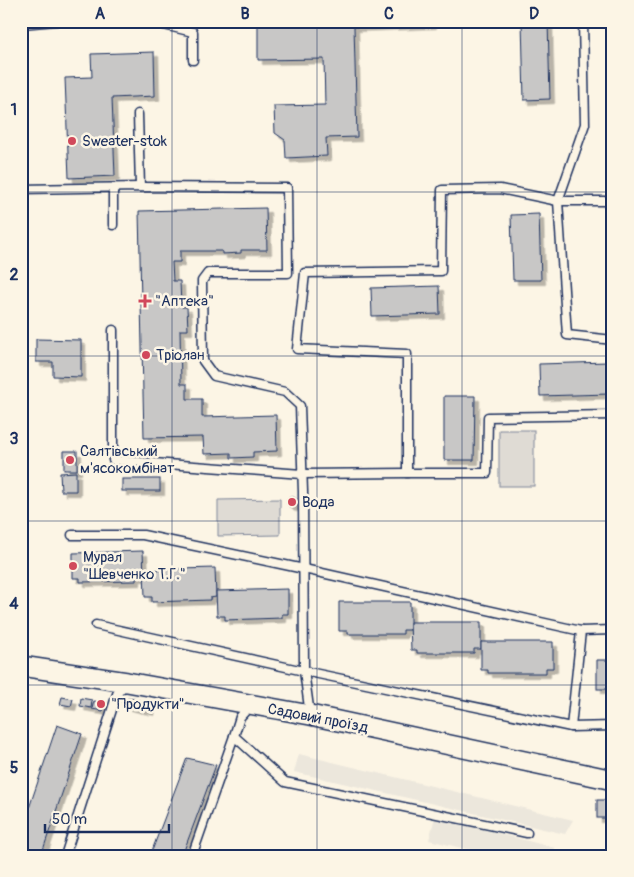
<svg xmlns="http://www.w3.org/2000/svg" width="634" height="877" viewBox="0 0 634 877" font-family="Pangolin,sans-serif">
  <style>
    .built { fill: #ece7dc }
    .green { fill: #dfdbd4; stroke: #7d8599 }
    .building { fill: #c8c7c6; stroke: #1b2f5e; filter: url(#shadow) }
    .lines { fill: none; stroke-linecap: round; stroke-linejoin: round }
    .service-casing { stroke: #1b2f5e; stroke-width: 11 }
    .tertiary-casing { stroke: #1b2f5e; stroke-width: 22 }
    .service { stroke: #fcf5e5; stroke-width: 8 }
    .tertiary { stroke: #fcf5e5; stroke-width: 19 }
    .grid { fill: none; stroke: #1b2f5e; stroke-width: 1; stroke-opacity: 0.55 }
    .poi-dot { fill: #d1495b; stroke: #fcf5e5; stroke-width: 2 }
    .labels { text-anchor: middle; stroke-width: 5; stroke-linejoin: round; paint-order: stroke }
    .poi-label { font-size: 15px; fill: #1b2f5e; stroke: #fcf5e5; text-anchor: start }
    .street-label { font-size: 15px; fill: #1b2f5e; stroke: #fcf5e5 }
    .neatline { fill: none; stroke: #1b2f5e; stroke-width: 2 }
    .grid-label { font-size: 16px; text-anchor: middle; font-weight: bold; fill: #1b2f5e }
  </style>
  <defs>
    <filter id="shadow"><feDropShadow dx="4.5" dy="4.5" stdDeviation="0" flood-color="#0004"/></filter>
  </defs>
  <rect width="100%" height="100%" fill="#fcf5e5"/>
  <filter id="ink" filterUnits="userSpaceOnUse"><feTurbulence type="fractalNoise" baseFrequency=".02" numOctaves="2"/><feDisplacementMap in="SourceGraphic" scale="10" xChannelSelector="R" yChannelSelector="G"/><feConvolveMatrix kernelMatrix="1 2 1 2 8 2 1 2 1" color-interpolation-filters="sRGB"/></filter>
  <g filter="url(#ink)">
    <!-- built -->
    <g class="built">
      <polygon points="299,754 573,820 565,834 294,772"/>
      <polygon points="435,817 555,848 552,856 494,856 429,840"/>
    </g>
    <!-- green -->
    <g class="green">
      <rect x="499" y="430" width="35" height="56"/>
      <polygon points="280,499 280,535 218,536 218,500"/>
    </g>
    <!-- building -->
    <g class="building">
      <polygon points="258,21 432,21 432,24 354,27 357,137 326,138 327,156 286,158 285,140 275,133 274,106 325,105 324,59 258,60"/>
      <polygon points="522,21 548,21 550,99 524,100"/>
      <polygon points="154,52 155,96 112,98 115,176 69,178 65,78 92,77 91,54"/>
      <polygon points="266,208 267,250 241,250 241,253 222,254 222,251 180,251 180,262 172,262 173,281 180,281 181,307 187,307 188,330 180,330 181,384 187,384 187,399 202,399 202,417 276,415 277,451 253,452 253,457 231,458 231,453 204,454 203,437 144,438 139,211"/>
      <polygon points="539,214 541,280 513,280 511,215"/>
      <polygon points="439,286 440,314 372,316 371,288"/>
      <polygon points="36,339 81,340 81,377 53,376 53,362 36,362"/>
      <polygon points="608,362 609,394 540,396 539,364"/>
      <polygon points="444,396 475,396 474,460 444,460"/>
      <rect x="64" y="451" width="13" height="19"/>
      <polygon points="76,472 76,491 61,491 60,473"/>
      <rect x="122" y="479" width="38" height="12"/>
      <circle cx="292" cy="502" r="5"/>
      <polygon points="143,551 144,577 136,577 136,581 80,582 80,578 73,578 73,553"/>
      <polygon points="215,568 216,597 210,598 210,600 152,602 152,597 145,597 144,570"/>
      <polygon points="288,589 288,614 282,614 282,618 225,620 225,616 217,616 216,591"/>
      <polygon points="339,602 410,602 410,630 403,630 403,634 348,634 348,631 339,631"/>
      <polygon points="410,622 481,622 481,649 474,649 474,653 417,653 417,650 411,650"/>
      <polygon points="481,642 553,642 553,668 546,668 546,673 488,673 488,670 481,670"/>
      <rect x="597" y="660" width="16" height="29"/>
      <polygon points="62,697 73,699 71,706 60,704"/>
      <polygon points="81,698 92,700 91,708 80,706"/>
      <polygon points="128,698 139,700 138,709 127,706"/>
      <polygon points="94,701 105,703 103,711 92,709"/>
      <polygon points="140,701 151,703 150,711 139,709"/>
      <polygon points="57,725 82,734 41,856 21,856 21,832"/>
      <polygon points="187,758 216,765 182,856 150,856"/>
      <rect x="597" y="800" width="10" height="18"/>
    </g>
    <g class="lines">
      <!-- service casing -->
      <g class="service-casing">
        <g id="service">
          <polyline points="147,21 193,32 193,60"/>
          <polyline points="583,21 585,124 558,201 567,335 613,340"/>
          <polyline points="21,24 57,21"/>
          <polyline points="138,114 140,187"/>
          <polyline points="113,188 113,225"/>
          <polyline points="21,189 140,187 287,188 288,273 208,273 202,281 203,361 214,376 285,392 300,406 303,492 304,671 310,715"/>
          <polyline points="113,330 113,460 302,474 407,473 487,473 488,417 613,415"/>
          <polyline points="407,473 407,354 297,349 305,273 441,271 442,190 500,189 558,201 613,201"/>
          <polyline points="72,535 143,535 304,569 581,631 613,630"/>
          <polyline points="96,625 304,671 571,727 613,726"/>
          <polyline points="250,706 240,717 234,736 285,782 527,833"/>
          <polyline points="571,727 581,631"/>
          <polyline points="65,856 117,694 125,684"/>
          <polyline points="192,856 234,736"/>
        </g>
      </g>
      <!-- tertiary casing -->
      <g class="tertiary-casing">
        <polyline id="tertiary" points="21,666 127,682 310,715 613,780"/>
      </g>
      <!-- service -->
      <use href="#service" class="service"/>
      <!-- tertiary -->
      <use href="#tertiary" class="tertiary"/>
    </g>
  </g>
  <!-- grid -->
  <path class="grid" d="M 172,21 L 172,856M 317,21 L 317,856M 462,21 L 462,856M 21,192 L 613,192M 21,356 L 613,356M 21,521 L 613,521M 21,685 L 613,685"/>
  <!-- markers -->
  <g class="poi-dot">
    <circle cx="72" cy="141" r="5"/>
    <path d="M142.5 293.5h5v5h5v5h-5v5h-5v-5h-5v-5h5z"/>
    <circle cx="146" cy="355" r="5"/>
    <circle cx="70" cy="460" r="5"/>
    <circle cx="292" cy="502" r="5"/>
    <circle cx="73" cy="566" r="5"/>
    <circle cx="101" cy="704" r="5"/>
  </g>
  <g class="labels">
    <!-- poi labels -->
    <g class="poi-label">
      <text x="82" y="146">Sweater-stok</text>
      <text x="155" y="306">"Аптека"</text>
      <text x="156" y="360">Тріолан</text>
      <text x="80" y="456">Салтівський<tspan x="80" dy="17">м'ясокомбінат</tspan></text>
      <text x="302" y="507">Вода</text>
      <text x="83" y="562">Мурал<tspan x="83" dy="17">"Шевченко Т.Г."</tspan></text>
      <text x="111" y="709">"Продукти"</text>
    </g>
    <!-- street labels -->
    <g class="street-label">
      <text transform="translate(318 718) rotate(11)" y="5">Садовий проїзд</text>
    </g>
  </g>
  <!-- margin -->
  <rect width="634" height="877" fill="none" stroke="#fcf5e5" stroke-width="55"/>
  <!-- scale -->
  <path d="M45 824v8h124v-8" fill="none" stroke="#1b2f5e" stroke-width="2.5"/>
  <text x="52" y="824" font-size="15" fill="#1b2f5e" stroke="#fcf5e5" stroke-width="4" paint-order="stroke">50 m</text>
  <rect x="28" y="28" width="578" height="822" class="neatline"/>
  <g class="grid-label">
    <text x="100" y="19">A</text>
    <text x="245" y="19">B</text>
    <text x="389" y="19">C</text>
    <text x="534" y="19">D</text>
    <text x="14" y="115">1</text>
    <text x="14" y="280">2</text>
    <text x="14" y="444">3</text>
    <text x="14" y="609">4</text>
    <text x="14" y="773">5</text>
  </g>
</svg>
